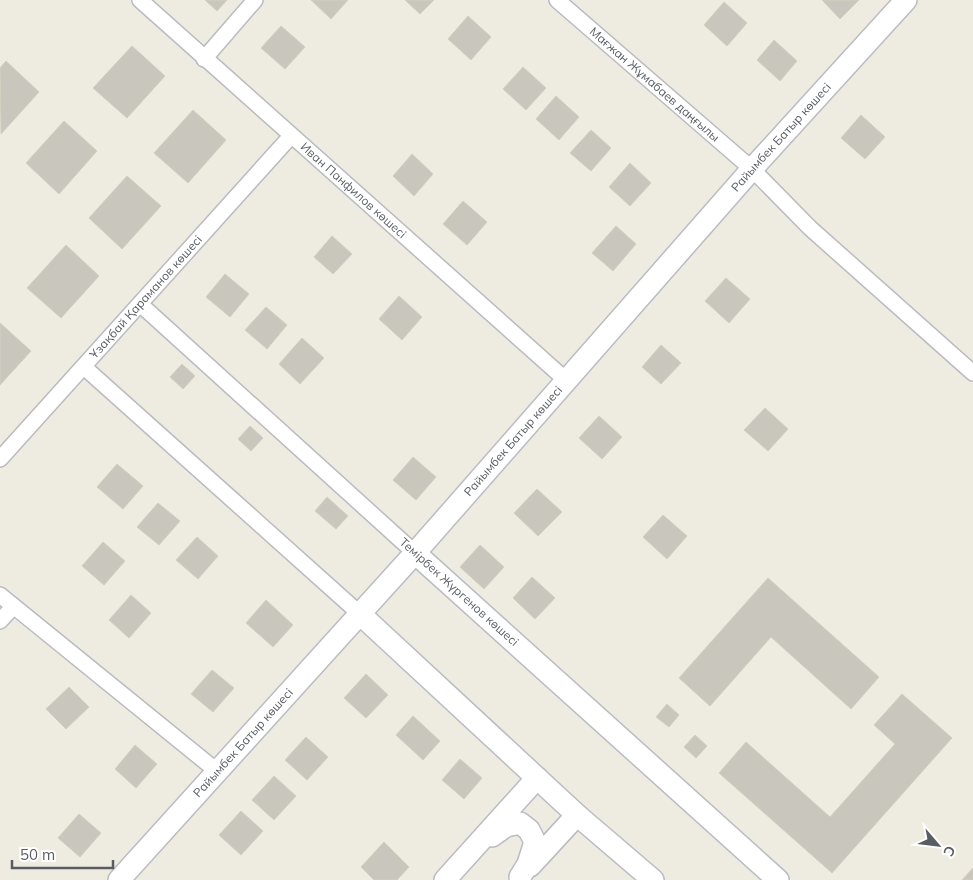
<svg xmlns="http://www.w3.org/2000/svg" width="973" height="880" viewBox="0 0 973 880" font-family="Mulish,sans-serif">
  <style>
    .building { fill: #c9c6be; stroke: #d3cfbf }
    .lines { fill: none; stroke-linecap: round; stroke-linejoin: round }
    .street-casing { stroke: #b9bbc1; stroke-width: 18 }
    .secondary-casing { stroke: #babcc4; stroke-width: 24 }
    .street { stroke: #fff; stroke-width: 15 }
    .secondary { stroke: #fff; stroke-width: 21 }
    .labels { text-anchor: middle; stroke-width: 4.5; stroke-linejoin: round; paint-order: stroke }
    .street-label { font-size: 12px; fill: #595d63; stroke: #fff }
  </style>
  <rect width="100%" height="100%" fill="#eeece1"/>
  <!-- building -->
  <g class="building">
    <polygon points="205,0 227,0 217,11"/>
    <polygon points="311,0 348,0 331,19"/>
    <polygon points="405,0 434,0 420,14"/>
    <polygon points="822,0 859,0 840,19"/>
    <polygon points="724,2 747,23 727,46 704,25"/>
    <polygon points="468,16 491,37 471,60 448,39"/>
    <polygon points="281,26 305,47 285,69 261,48"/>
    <polygon points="774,40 797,61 780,81 757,60"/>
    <polygon points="132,46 165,76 127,118 93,88"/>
    <polygon points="6,61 39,92 1,134 0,68"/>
    <polygon points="523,67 546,88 526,110 503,89"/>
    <polygon points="556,96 579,117 559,140 536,119"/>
    <polygon points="193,110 226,140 188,183 154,153"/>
    <polygon points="861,115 885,137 865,159 841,138"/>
    <polygon points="64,121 97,151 59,194 26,163"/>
    <polygon points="591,130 611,148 591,171 570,153"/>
    <polygon points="412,154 433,174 414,196 393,176"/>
    <polygon points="630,163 651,183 630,206 609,187"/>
    <polygon points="127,176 161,206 122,249 89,218"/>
    <polygon points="463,201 487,222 467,245 443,224"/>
    <polygon points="616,226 636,244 613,271 592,253"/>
    <polygon points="332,236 352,254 333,274 314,257"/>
    <polygon points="66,245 99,276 61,318 27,288"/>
    <polygon points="225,274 249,294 230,317 206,297"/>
    <polygon points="726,278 750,299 729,323 705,301"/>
    <polygon points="399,296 422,317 402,340 379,319"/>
    <polygon points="266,307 287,325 267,349 245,330"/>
    <polygon points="0,323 31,351 0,385"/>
    <polygon points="302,338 324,358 300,384 279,364"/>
    <polygon points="661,345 681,363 661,384 642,367"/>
    <polygon points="182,364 195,376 183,389 170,377"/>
    <polygon points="765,408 788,429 768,451 744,430"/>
    <polygon points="599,416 622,437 602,459 579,438"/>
    <polygon points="250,426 263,438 251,451 238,439"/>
    <polygon points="413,457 436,477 416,500 393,480"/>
    <polygon points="117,464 143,486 123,509 97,487"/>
    <polygon points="537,489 562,512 538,536 514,513"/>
    <polygon points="327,497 348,516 336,529 315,511"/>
    <polygon points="158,503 180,521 159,545 137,527"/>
    <polygon points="663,515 687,536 667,559 643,537"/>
    <polygon points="197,537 218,556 198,579 176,560"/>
    <polygon points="103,542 125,561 104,585 82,566"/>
    <polygon points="480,545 504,567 484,589 460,567"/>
    <polygon points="532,577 555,598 535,619 513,598"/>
    <polygon points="768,578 879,677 851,709 771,637 710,706 679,678"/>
    <polygon points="131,595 151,613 129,638 109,620"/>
    <polygon points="266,600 293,625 273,647 246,623"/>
    <polygon points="212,670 234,688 213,712 191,694"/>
    <polygon points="366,674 388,695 366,718 344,698"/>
    <polygon points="69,687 89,707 66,729 46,709"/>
    <polygon points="902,694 952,738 832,873 719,773 746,742 830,817 895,744 874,725"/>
    <polygon points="667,704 679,715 669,727 656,717"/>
    <polygon points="413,716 440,741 423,760 396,735"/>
    <polygon points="695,735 707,746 696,758 684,747"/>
    <polygon points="306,737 328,757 307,780 285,760"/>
    <polygon points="135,745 157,764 136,788 115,769"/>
    <polygon points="460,759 482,778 464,799 442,780"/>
    <polygon points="274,776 296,796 274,820 252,800"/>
    <polygon points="241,811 263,831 241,855 219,835"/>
    <polygon points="79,814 101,833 80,857 58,838"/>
    <polygon points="384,842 409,867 397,880 374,880 361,867"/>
    <polygon points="973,868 973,880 962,880"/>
  </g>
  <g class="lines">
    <!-- street casing -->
    <g class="street-casing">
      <g id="street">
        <path id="s1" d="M 140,0 L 567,381"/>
        <path id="s2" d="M 557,0 L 752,169 L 810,228 L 973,373"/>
        <polyline points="204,59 255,0"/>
        <polyline points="140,304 415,553"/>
        <polyline points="84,367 360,614"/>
        <path id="s3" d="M 0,459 L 291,136"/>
        <polyline points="0,595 218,772"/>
        <polyline points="0,621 13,607"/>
      </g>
    </g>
    <!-- secondary casing -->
    <g class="secondary-casing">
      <g id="secondary">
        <polyline points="415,553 778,880"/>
        <polyline points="360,614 577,815 653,880"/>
        <polyline points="492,836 506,826 520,823 529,830 535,842 528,864 520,877"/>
        <polyline points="530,866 577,815"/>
        <path id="s4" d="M 119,880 L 415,553 L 752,169 L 906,0"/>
        <polyline points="445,880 537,778"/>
      </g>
    </g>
    <!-- street -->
    <use href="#street" class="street"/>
    <!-- secondary -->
    <use href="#secondary" class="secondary"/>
  </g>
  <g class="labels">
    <!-- street labels -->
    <g class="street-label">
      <text dy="4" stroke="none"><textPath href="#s2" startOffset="129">Мағжан Жұмабаев даңғылы</textPath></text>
      <text dy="4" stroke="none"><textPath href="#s4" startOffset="995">Райымбек Батыр көшесі</textPath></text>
      <text dy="4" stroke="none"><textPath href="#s1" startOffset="286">Иван Панфилов көшесі</textPath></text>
      <text dy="4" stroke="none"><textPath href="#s3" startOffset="218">Ұзақбай Қараманов көшесі</textPath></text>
      <text dy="4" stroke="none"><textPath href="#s4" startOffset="590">Райымбек Батыр көшесі</textPath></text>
      <text transform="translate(459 592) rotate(42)" y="4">Темірбек Жүргенов көшесі</text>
      <text dy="4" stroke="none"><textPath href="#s4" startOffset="185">Райымбек Батыр көшесі</textPath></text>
    </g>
  </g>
  <!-- north arrow -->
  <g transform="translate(938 845) rotate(118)" stroke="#ffffff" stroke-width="4" paint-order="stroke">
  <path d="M0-4L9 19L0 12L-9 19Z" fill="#595d63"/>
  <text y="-8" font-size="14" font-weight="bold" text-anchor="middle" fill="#595d63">С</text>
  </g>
  <!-- scale -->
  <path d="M12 860v8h101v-8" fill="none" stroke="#595d63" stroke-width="2.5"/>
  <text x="20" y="860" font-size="15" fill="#595d63" stroke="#ffffff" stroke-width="4" paint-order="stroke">50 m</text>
</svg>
